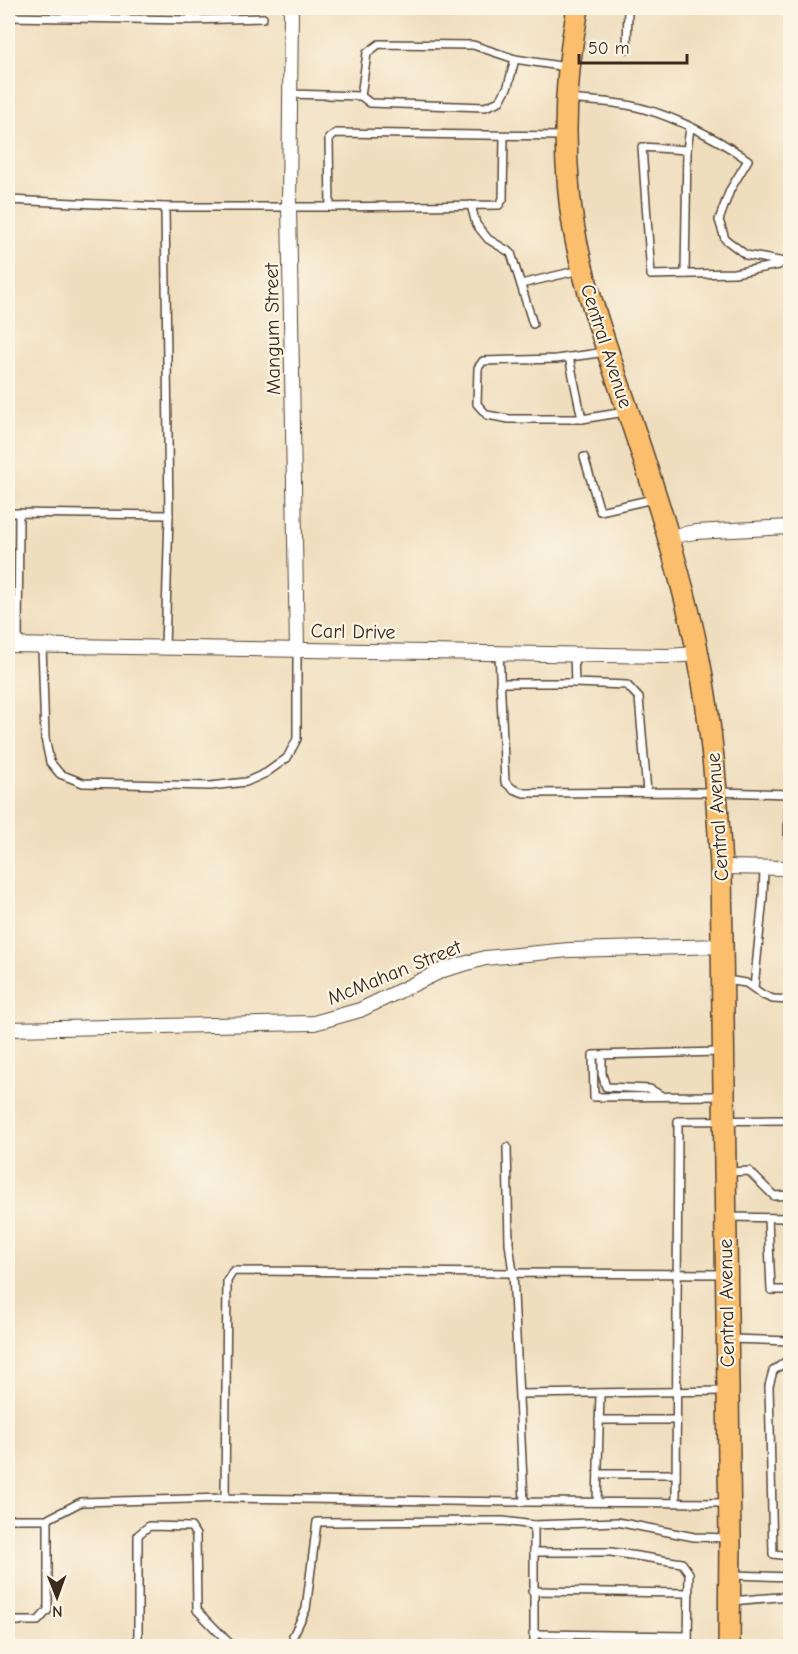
<svg xmlns="http://www.w3.org/2000/svg" width="798" height="1654" viewBox="0 0 798 1654" font-family="'Comic Neue',sans-serif">
  <style>
    .lines { fill: none; stroke-linecap: round; stroke-linejoin: round }
    .lane-casing { stroke: #564536; stroke-width: 10 }
    .street-casing { stroke: #564536; stroke-width: 16 }
    .primary-casing { stroke: #564536; stroke-width: 24 }
    .lane { stroke: #fff; stroke-width: 7 }
    .street { stroke: #fff; stroke-width: 14 }
    .primary { stroke: #fabe6d; stroke-width: 21 }
    .labels { text-anchor: middle; stroke-width: 4.5; stroke-linejoin: round; paint-order: stroke }
    .street-label { font-size: 20px; fill: #3b2a1e; stroke: #fcf5e5 }
  </style>
  <rect width="100%" height="100%" fill="#fcf5e5"/>
  <filter id="ink" filterUnits="userSpaceOnUse"><feTurbulence type="fractalNoise" baseFrequency=".0167" numOctaves="2"/><feDisplacementMap in="SourceGraphic" scale="12" xChannelSelector="R" yChannelSelector="G"/><feConvolveMatrix kernelMatrix="1 2 1 2 8 2 1 2 1" color-interpolation-filters="sRGB"/></filter>
  <filter id="wash" filterUnits="userSpaceOnUse"><feTurbulence type="fractalNoise" baseFrequency=".008" numOctaves="4" result="noise"/><feDisplacementMap in="SourceGraphic" scale="24" xChannelSelector="R" yChannelSelector="G"/><feGaussianBlur stdDeviation="1.35" result="paint"/><feColorMatrix in="noise" values="0 0 0 0 0 0 0 0 0 0 0 0 0 0 0 0 0 1.4 0 .05"/><feComposite in="paint" operator="in"/></filter>
  <g filter="url(#wash)">
    <rect width="100%" height="100%" fill="#efdebd"/>
  </g>
  <g filter="url(#ink)">
    <g class="lines">
      <!-- lane casing -->
      <g class="lane-casing">
        <g id="lane">
          <polyline points="191,8 191,20"/>
          <polyline points="8,17 191,20 263,18"/>
          <polyline points="627,49 628,8"/>
          <polyline points="289,94 361,96 367,53 379,44 473,45 515,59 566,67"/>
          <polyline points="361,96 370,103 485,107 500,101 508,86 515,59"/>
          <path d="M 568,99 C 585,101 603,101 620,104 C 661,109 714,136 748,160 L 730,190 L 719,220 L 725,239 L 746,255 L 790,263"/>
          <polyline points="690,128 687,150 642,147 651,275 734,273 779,265"/>
          <polyline points="8,200 165,207 330,207 329,138 336,133 564,136"/>
          <polyline points="471,205 476,224 488,239 511,253 533,324"/>
          <polyline points="165,207 169,515 165,647"/>
          <polyline points="330,207 499,205 503,199 504,136"/>
          <polyline points="685,274 687,150"/>
          <polyline points="521,284 580,270"/>
          <polyline points="606,352 556,359 483,361 478,368 477,404 487,415 509,419 582,419 625,412"/>
          <polyline points="569,357 582,419"/>
          <polyline points="584,457 600,511 653,499"/>
          <polyline points="8,513 169,515"/>
          <polyline points="18,645 19,513"/>
          <polyline points="42,645 45,738 50,762 60,774 83,783 210,786 246,782 266,773 287,758 297,739 297,650"/>
          <polyline points="499,653 505,782 513,789 524,793 716,792 790,794"/>
          <polyline points="574,654 575,683 627,685 639,698 647,792"/>
          <polyline points="500,683 575,683"/>
          <polyline points="789,794 788,838 790,838"/>
          <polyline points="726,980 746,983 763,995 773,999 790,1000"/>
          <polyline points="754,988 763,897 764,868"/>
          <polyline points="721,1052 593,1055 594,1097 722,1096"/>
          <polyline points="602,1055 602,1074 606,1087 650,1089 662,1096"/>
          <polyline points="507,1147 509,1243 513,1273 233,1271 227,1281 225,1498 524,1502"/>
          <polyline points="728,1172 749,1171 774,1196 790,1195"/>
          <polyline points="728,1217 790,1218"/>
          <polyline points="768,1218 771,1290 790,1290"/>
          <polyline points="725,1274 513,1273 524,1502 726,1503"/>
          <polyline points="730,1339 790,1341"/>
          <polyline points="789,1341 789,1359 773,1371 769,1386 773,1554 790,1556"/>
          <polyline points="520,1394 725,1391"/>
          <polyline points="599,1420 676,1420"/>
          <polyline points="598,1474 676,1474"/>
          <polyline points="597,1502 600,1393"/>
          <polyline points="676,1502 678,1121 790,1120"/>
          <polyline points="8,1519 48,1519 81,1502 225,1498"/>
          <polyline points="534,1552 611,1552 682,1563 689,1573 688,1646"/>
          <polyline points="733,1575 790,1577"/>
          <polyline points="532,1591 689,1593"/>
          <polyline points="731,1601 790,1596"/>
          <polyline points="8,1621 38,1621 48,1610 48,1519"/>
          <polyline points="533,1634 688,1636"/>
          <polyline points="293,1636 306,1609 317,1522 503,1521 534,1525"/>
          <polyline points="138,1646 138,1535 149,1526 191,1527 196,1535 197,1610 232,1646"/>
          <polyline points="534,1646 534,1525 617,1522 694,1537 728,1538"/>
        </g>
      </g>
      <!-- street casing -->
      <g class="street-casing">
        <g id="street">
          <polyline points="291,8 289,206 297,650"/>
          <polyline points="668,537 695,532 790,527"/>
          <polyline points="8,645 667,656 698,654"/>
          <polyline points="721,867 790,868"/>
          <polyline points="8,1029 314,1023 360,1010 443,970 485,958 569,950 723,946"/>
        </g>
      </g>
      <!-- primary casing -->
      <g class="primary-casing">
        <path id="primary" d="M 578,8 C 566,69 563,130 569,192 C 574,251 593,308 612,364 C 631,421 651,478 668,536 C 679,575 691,615 698,655 C 712,724 717,796 721,867 L 730,1538 L 729,1646"/>
      </g>
      <!-- lane -->
      <use href="#lane" class="lane"/>
      <!-- street -->
      <use href="#street" class="street"/>
      <!-- primary -->
      <use href="#primary" class="primary"/>
    </g>
  </g>
  <g class="labels">
    <!-- street labels -->
    <g class="street-label">
      <text transform="translate(272 329) rotate(-91)" y="7">Mangum Street</text>
      <text transform="translate(607 346) rotate(72)" y="7">Central Avenue</text>
      <text transform="translate(353 631) rotate(1)" y="7">Carl Drive</text>
      <text transform="translate(717 817) rotate(-94)" y="7">Central Avenue</text>
      <text transform="translate(394 972) rotate(-22)" y="7">McMahan Street</text>
      <text transform="translate(726 1303) rotate(-91)" y="7">Central Avenue</text>
    </g>
  </g>
  <!-- margin -->
  <rect width="798" height="1654" fill="none" stroke="#fcf5e5" stroke-width="30"/>
  <!-- north arrow -->
  <g transform="translate(57 1597) rotate(179)" stroke="#fcf5e5" stroke-width="4.5" paint-order="stroke">
  <path d="M0-4.5L10 22L0 15L-10 22Z" fill="#3b2a1e"/>
  <text y="-9" font-size="16" font-weight="bold" text-anchor="middle" fill="#3b2a1e">N</text>
  </g>
  <!-- scale -->
  <path d="M579 54v9h108v-9" fill="none" stroke="#3b2a1e" stroke-width="3"/>
  <text x="588" y="54" font-size="18" fill="#3b2a1e" stroke="#fcf5e5" stroke-width="4.5" paint-order="stroke">50 m</text>
</svg>
